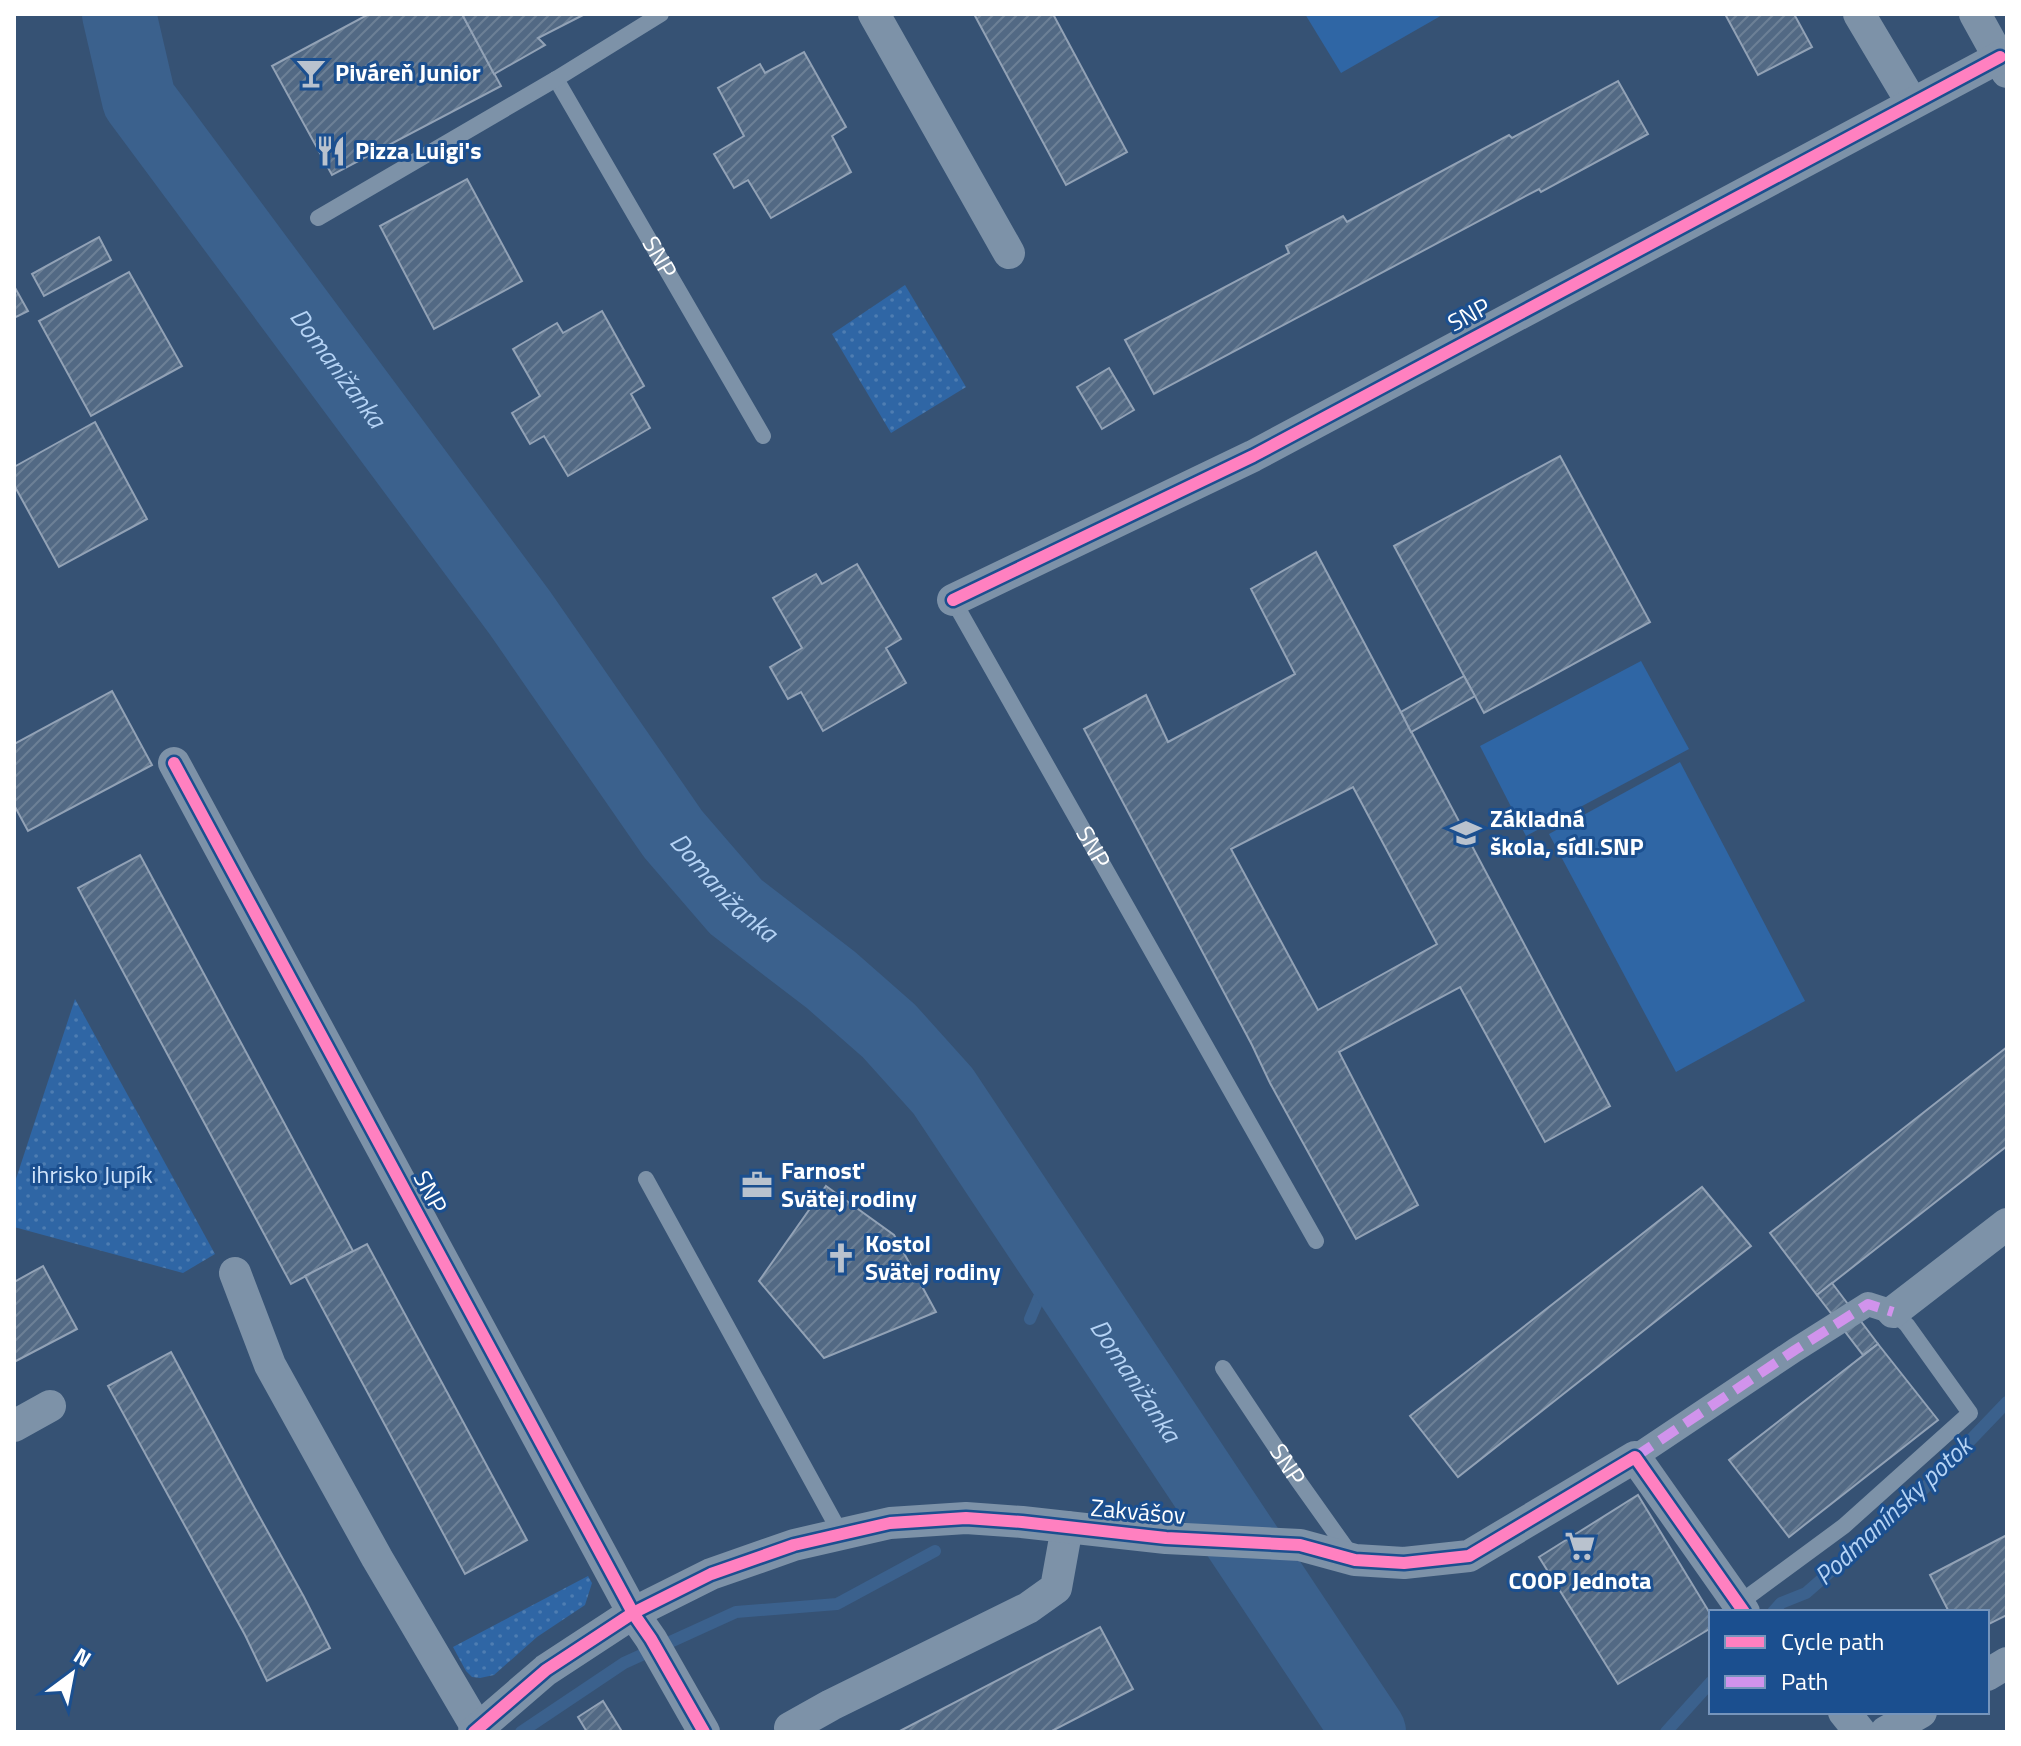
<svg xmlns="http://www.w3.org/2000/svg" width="2021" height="1746" viewBox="0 0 2021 1746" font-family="'Titillium Web',sans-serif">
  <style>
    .grass { fill: url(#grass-dots) }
    .pitch { fill: #2f66a5 }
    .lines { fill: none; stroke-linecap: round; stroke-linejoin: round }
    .stream { stroke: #3b618d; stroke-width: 12 }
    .river { stroke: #3b618d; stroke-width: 74 }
    .building { fill: url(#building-hatch); stroke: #92a2b6; stroke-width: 2; fill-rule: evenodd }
    .service { stroke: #7d92a8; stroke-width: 16 }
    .pedestrian { stroke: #7d92a8; stroke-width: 24 }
    .minor { stroke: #7d92a8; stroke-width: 32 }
    .quiet { stroke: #d193ec; stroke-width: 10; stroke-dasharray: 20 10; stroke-linecap: butt }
    .cycleway-casing { stroke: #1b4f8f; stroke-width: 17 }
    .cycleway { stroke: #ff80c0; stroke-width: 12 }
    .labels { text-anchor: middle; stroke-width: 6; stroke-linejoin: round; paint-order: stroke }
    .poi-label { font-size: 24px; font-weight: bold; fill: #fff; stroke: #1b4f8f; text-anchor: start }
    .street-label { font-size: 24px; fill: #fff; stroke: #1b4f8f }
    .park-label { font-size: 24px; fill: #cfe3fa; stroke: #1b4f8f }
    .water-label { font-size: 26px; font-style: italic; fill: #b5d3f5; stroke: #1b4f8f }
  </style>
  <defs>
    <pattern id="grass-dots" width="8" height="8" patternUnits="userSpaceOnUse" patternTransform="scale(2)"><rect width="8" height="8" fill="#2f66a5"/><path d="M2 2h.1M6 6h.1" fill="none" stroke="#4e7db2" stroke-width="1.8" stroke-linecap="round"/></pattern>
    <pattern id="building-hatch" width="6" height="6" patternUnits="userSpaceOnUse" patternTransform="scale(2)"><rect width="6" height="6" fill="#526984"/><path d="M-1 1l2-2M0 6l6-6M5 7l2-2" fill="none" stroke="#6c8096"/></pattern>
  </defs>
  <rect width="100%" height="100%" fill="#365274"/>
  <!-- grass -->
  <g class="grass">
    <polygon points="905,285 966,387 891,433 832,334"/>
    <polygon points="75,999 215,1254 183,1273 14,1227 14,1185"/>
    <polygon points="588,1576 592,1583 585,1605 537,1637 494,1675 480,1678 472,1677 466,1671 453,1647"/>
  </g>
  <!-- pitch -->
  <g class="pitch">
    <polygon points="1305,14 1444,14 1341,73"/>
    <polygon points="1641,661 1689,749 1526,836 1480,746"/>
    <polygon points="1680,762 1805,1001 1676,1072 1549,834"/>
  </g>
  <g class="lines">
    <!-- stream -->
    <g class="stream">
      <polyline points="1030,1319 1055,1260"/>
      <polyline points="1773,1612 1781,1603 1806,1593 1916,1497 2007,1402"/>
      <polyline points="521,1732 624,1663 736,1612 837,1604 935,1551"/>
      <polyline points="1666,1732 1711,1682"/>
    </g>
    <!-- river -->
    <path class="river" id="s1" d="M 119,14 L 139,100 L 520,613 L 673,834 L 736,907 L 831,980 L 889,1031 L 943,1091 L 1369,1732"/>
  </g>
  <!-- building -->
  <g class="building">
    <polygon points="369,14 462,14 501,86 332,175 272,66"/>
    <polygon points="462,14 585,14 538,38 545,45 494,74"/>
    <polygon points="974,14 1053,14 1127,152 1066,185"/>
    <polygon points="1725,14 1794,14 1812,47 1758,75"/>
    <polygon points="804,52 846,127 832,136 851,172 771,218 748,180 734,188 714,154 744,136 718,88 760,64 765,73"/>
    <polygon points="1618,81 1648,134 1541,192 1539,189 1154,394 1125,340 1289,253 1286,246 1343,216 1347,222 1509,135 1512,138"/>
    <polygon points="467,179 522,281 434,329 380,226"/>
    <polygon points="99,237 111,260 44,296 32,274"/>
    <polygon points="129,272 182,366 91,416 39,321"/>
    <polygon points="14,286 28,311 14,318"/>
    <polygon points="602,311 644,386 631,394 650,428 568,476 544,436 530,444 512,413 540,396 513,349 557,323 563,333"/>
    <polygon points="1109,368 1134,410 1102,429 1077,387"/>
    <polygon points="95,422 147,519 59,567 14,485 14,467"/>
    <polygon points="1560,456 1650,622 1484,713 1394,546"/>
    <path d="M 1316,552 L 1610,1106 L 1545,1142 L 1460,987 L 1339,1052 L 1418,1205 L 1356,1239 L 1270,1083 L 1252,1045 L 1084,729 L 1146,695 L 1168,742 L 1295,674 L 1251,589 ZM 1353,787 L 1437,944 L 1318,1010 L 1231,849 Z"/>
    <polygon points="857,564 901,639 886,648 906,683 823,731 801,692 788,699 770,667 802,648 773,598 816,574 822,584"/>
    <polygon points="1464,676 1475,696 1411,732 1401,712"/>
    <polygon points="112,691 152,765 28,831 14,805 14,744"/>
    <polygon points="140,855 353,1251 291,1284 78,888"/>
    <polygon points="2007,1047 2007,1146 1817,1295 1770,1233"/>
    <polygon points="826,1186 894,1235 936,1312 824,1358 759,1281"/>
    <polygon points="1702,1187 1751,1246 1458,1477 1410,1416"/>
    <polygon points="367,1244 527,1540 465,1574 305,1276"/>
    <polygon points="43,1266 77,1329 14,1362 14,1282"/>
    <polygon points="1832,1283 1878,1344 1863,1355 1817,1295"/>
    <polygon points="1878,1344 1938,1420 1789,1537 1729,1460"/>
    <polygon points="171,1352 253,1505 304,1597 330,1648 267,1681 245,1635 108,1386"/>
    <polygon points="1638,1495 1711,1615 1711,1628 1618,1684 1539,1557"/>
    <polygon points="2007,1535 2007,1615 1987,1625 1987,1612 1949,1612 1930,1575"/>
    <polygon points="1100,1627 1133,1689 1050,1732 898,1732"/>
    <polygon points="603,1701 621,1730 618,1732 587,1732 578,1717"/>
  </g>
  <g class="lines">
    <!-- service -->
    <g class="service">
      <path id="s2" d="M 556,79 L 763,436"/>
      <polyline points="318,218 556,79 661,14"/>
      <path id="s3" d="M 953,600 L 1316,1241"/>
      <polyline points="646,1179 841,1534"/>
      <path id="s4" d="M 1223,1368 L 1297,1479 L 1351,1555"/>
      <polyline points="1738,1604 1844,1526 1970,1413 1907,1325 1893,1312"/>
    </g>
    <!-- pedestrian -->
    <polyline class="pedestrian" points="1635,1457 1795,1350 1868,1304 1893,1312"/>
    <!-- minor -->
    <g class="minor">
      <polyline points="874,14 1009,253"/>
      <polyline points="1859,14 1912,103"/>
      <polyline points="1975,14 2007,72"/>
      <polyline points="953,600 1253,456 2000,57"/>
      <polyline points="174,763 633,1613 651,1639 704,1732"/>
      <polyline points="235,1273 270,1365 377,1558 477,1728"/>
      <polyline points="1893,1312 2007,1224"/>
      <polyline points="14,1426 50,1406"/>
      <polyline points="1987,1675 2007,1663"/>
      <polyline points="1844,1712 1860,1732"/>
      <polyline points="790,1728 831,1705 1028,1608 1056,1588 1067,1527"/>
      <polyline points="474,1732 546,1670 633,1613 711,1574 794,1545 890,1523 966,1518 1022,1522 1166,1538 1300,1545 1355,1560 1404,1563 1469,1556 1635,1457 1744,1612"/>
      <polyline points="1886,1732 1921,1712"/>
    </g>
    <!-- quiet -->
    <polyline class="quiet" points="1635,1457 1795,1350 1868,1304 1893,1312"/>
    <!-- cycleway casing -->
    <g class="cycleway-casing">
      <g id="cycleway">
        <polyline points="953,600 1253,456 2000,57"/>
        <polyline points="174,763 633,1613 651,1639 704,1732"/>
        <polyline points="474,1732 546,1670 633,1613 711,1574 794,1545 890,1523 966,1518 1022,1522 1166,1538 1300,1545 1355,1560 1404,1563 1469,1556 1635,1457 1744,1612"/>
      </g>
    </g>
    <!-- cycleway -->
    <use href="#cycleway" class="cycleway"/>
  </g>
  <!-- icons -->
  <defs>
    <g id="bar-bare" transform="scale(2.4)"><path d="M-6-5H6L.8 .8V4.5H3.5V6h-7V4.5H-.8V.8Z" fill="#b9c2ce" stroke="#1b4f8f" stroke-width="2.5" paint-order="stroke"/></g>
    <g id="restaurant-bare" transform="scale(2.4)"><path d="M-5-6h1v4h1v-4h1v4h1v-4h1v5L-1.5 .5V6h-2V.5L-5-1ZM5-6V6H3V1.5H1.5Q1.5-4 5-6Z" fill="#b9c2ce" stroke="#1b4f8f" stroke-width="2.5" paint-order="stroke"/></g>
    <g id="school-bare" transform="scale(2.4)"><path d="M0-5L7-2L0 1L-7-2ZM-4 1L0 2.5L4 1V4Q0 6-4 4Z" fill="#b9c2ce" stroke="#1b4f8f" stroke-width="2.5" paint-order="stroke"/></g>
    <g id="office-bare" transform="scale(2.4)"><path d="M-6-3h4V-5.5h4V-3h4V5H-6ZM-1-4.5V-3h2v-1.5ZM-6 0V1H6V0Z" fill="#b9c2ce" stroke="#1b4f8f" stroke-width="2.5" paint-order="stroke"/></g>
    <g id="church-bare" transform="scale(2.4)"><path d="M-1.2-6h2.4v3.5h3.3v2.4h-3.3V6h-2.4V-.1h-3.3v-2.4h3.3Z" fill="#b9c2ce" stroke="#1b4f8f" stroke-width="2.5" paint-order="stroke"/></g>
    <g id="supermarket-bare" transform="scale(2.4)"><path d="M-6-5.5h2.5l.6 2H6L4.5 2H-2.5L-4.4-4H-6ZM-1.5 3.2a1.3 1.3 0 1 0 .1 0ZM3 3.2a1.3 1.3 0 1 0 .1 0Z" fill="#b9c2ce" stroke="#1b4f8f" stroke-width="2.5" paint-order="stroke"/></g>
  </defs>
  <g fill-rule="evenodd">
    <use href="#bar-bare" x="311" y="73"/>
    <use href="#restaurant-bare" x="331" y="151"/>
    <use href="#school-bare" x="1466" y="833"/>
    <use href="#office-bare" x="757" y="1185"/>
    <use href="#church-bare" x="841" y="1258"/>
    <use href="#supermarket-bare" x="1580" y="1546"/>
  </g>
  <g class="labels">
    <!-- poi labels -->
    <g class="poi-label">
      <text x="335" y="81">Piváreň Junior</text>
      <text x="355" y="159">Pizza Luigi's</text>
      <text x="1490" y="827">Základná<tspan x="1490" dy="28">škola, sídl.SNP</tspan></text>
      <text x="781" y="1179">Farnosť<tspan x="781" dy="28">Svätej rodiny</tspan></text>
      <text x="865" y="1252">Kostol<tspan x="865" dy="28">Svätej rodiny</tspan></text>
      <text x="1580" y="1589" text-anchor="middle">COOP Jednota</text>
    </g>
    <!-- street labels -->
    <g class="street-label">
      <text dy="8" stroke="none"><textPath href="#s2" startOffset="206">SNP</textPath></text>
      <text transform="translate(1469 315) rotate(-28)" y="8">SNP</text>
      <text dy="8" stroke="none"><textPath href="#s3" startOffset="284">SNP</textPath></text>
      <text transform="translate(430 1192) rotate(62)" y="8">SNP</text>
      <text dy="8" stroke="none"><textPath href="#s4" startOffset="116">SNP</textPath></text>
      <text transform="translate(1138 1512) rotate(5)" y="8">Zakvášov</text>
    </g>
    <!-- park labels -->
    <g class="park-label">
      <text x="92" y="1183">ihrisko Jupík</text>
    </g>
    <!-- water labels -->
    <g class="water-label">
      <text dy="9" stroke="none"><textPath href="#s1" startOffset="422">Domanižanka</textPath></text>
      <text dy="9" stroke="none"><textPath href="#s1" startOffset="1070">Domanižanka</textPath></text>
      <text dy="9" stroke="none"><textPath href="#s1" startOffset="1718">Domanižanka</textPath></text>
      <text transform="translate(1893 1511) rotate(-43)" y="9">Podmanínsky potok</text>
    </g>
  </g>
  <!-- border -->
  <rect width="2021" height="1746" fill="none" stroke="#ffffff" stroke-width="32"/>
  <!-- legend -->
  <rect x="1709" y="1610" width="280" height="104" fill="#1b4f8f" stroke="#7695bc" stroke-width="2"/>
  <rect x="1725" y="1636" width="40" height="12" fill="#ff80c0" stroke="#7695bc" stroke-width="2"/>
  <text x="1781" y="1650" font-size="24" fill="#ffffff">Cycle path</text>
  <rect x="1725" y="1676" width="40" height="12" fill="#d193ec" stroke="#7695bc" stroke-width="2"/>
  <text x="1781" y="1690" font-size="24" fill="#ffffff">Path</text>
  <!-- north arrow -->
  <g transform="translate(72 1674) rotate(32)" stroke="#1b4f8f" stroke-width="6" paint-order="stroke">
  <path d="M0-6L14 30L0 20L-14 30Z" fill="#ffffff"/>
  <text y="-12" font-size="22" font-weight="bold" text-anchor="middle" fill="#ffffff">N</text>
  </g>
</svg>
